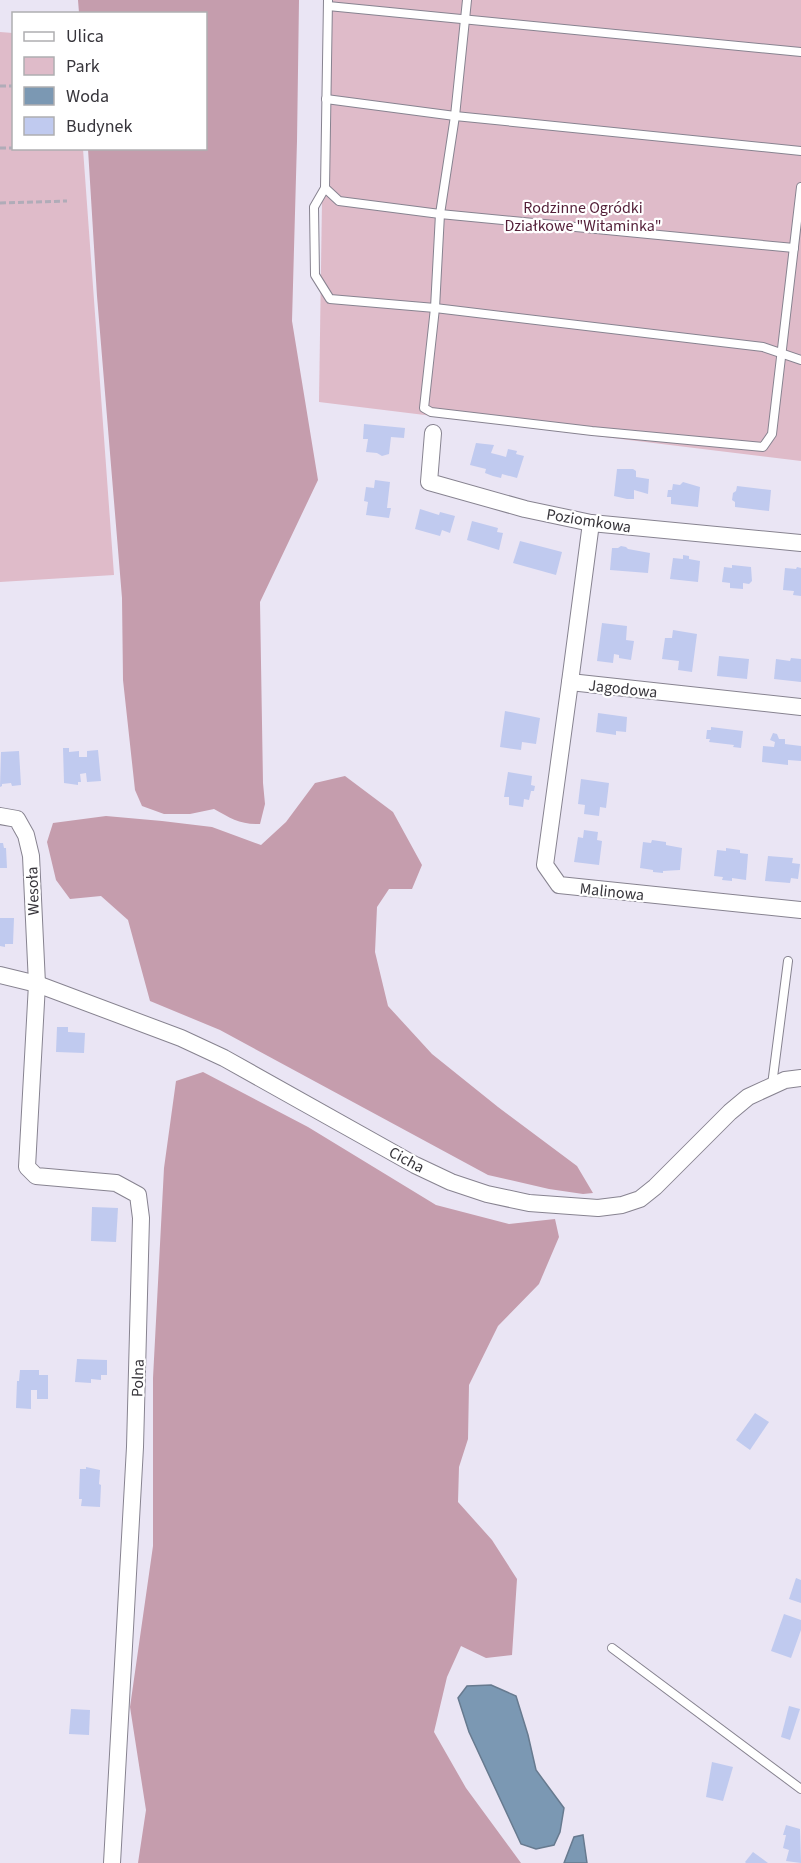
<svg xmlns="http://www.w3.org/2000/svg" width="801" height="1863" viewBox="0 0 801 1863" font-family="'Source Sans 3',sans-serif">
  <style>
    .green { fill: #dfbbc9 }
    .forest { fill: #c59dad }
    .water { fill: #7b98b3; stroke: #677a8f; stroke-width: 1.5 }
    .building { fill: #c0caef }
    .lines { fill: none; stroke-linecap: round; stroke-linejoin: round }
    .service-casing { stroke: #878390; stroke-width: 10 }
    .minor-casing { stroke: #878390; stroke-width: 18 }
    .path { stroke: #b0acb8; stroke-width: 3; stroke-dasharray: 6 3; stroke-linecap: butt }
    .service { stroke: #fff; stroke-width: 8 }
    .minor { stroke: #fff; stroke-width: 16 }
    .labels { text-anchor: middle; stroke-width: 4.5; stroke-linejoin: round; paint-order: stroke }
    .park-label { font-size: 16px; fill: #531f38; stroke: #fff }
    .street-label { font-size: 16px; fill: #37353b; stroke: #fff }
  </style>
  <rect width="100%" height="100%" fill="#eae5f4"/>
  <!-- green -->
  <g class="green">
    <polygon points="325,0 801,0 801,461 319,402"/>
    <polygon points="0,32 13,33 14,148 83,149 114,575 0,582"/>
  </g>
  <!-- forest -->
  <g class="forest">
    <path d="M 78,0 L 299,0 L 297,141 L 292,321 L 318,480 L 260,602 L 263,783 L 265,804 L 260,824 C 241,825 230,818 214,809 L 190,814 L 164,814 L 142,806 L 135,790 L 123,680 L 122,598 L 97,296 L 88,149 L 206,148 L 206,14 L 79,13 Z"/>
    <polygon points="345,776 393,812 422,865 412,889 389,889 377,907 375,952 388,1006 432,1054 498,1107 577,1166 593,1193 583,1194 549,1189 488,1175 220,1030 150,1001 128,920 101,896 70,899 56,880 47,842 53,823 106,816 162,821 212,827 261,845 286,822 315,783"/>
    <polygon points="203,1072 308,1127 436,1205 509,1224 555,1219 559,1237 539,1284 498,1326 469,1385 468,1439 459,1467 458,1502 492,1540 517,1579 512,1655 486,1658 461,1646 447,1677 434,1732 466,1788 521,1863 138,1863 146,1810 130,1707 153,1546 153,1378 164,1168 176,1081"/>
  </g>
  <!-- water -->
  <g class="water">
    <polygon points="491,1685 516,1696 528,1735 536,1770 564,1808 560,1832 554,1845 536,1849 521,1844 469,1732 458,1698 467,1686"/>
    <polygon points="583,1835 587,1863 564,1863 574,1837"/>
  </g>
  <!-- building -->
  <g class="building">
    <polygon points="364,424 405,428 404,438 391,437 389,454 382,456 377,453 366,452 368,439 363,439"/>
    <polygon points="476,443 494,445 491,453 499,455 506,457 508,449 517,451 516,454 524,456 517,478 502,474 501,478 493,476 485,473 486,469 470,465"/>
    <polygon points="617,469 633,469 636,471 636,477 649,479 648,494 634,490 634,499 627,499 614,496"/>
    <polygon points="375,480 390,482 387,508 391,508 389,518 366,515 368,502 364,501 366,487 374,488"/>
    <polygon points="683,482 700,487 698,507 671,504 671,497 667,497 668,490 672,490 673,484 680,485"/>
    <polygon points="737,486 771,490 769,511 735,507 735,502 732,500 733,493 736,491"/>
    <polygon points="420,509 439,515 440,512 455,516 450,533 442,530 440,536 415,529"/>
    <polygon points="472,521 498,528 497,532 503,533 499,550 467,540"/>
    <polygon points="520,541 562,552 556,575 513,563"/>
    <polygon points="621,546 626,547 628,549 650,553 648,573 610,570 612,548 618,548"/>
    <polygon points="683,555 689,556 689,559 700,561 698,582 670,579 673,558 683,559"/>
    <polygon points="732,565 751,567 752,581 749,584 743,583 743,589 730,588 730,583 722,582 724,567 732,568"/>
    <polygon points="797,567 801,568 801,596 793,595 794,591 783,590 785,568 796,569"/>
    <polygon points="602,623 627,626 626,640 634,641 631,660 619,658 619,655 614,654 613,663 597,661"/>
    <polygon points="673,630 697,634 692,672 678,670 679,661 662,659 665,638 672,638"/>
    <polygon points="719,656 749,659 747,679 717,676"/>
    <polygon points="791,658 801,659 801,682 774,679 776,659 790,661"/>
    <polygon points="505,711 540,718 536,744 522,742 521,750 500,747"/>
    <polygon points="598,713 627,717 626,732 616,731 616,735 596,732"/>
    <polygon points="711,727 743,731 741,748 733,747 734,745 709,742 710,739 706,739 707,730 711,730"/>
    <polygon points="773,733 777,734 779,739 785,739 785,744 801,746 801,761 788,760 788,765 762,762 763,746 774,747 775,742 770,740"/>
    <polygon points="63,748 69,748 69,752 79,751 79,757 87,757 87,751 98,750 101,781 87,782 86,773 80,774 81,782 78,782 78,785 64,783"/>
    <polygon points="19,751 21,785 12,786 11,783 2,784 2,786 0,787 1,752"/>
    <polygon points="508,772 532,776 531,785 535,786 534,791 531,791 529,800 524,799 523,807 509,805 509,797 504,797"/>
    <polygon points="581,779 609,783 606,808 600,807 599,816 584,814 585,805 578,804"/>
    <polygon points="584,830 598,832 597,840 602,841 599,865 574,862 578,837 583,838"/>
    <polygon points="652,840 666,842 666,845 682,848 680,870 663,871 663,873 653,872 653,870 640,868 643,842 651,843"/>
    <polygon points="0,843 3,843 4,848 6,848 7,868 0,868"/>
    <polygon points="726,848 740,850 740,853 748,854 746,880 732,878 732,881 722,880 723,877 714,876 717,850 726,851"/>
    <polygon points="768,856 793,858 792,863 800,864 798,879 791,878 790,883 765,881"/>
    <polygon points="0,918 14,918 13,944 5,944 5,947 0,946"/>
    <polygon points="57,1027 68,1027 68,1032 85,1033 84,1053 56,1052"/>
    <polygon points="92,1207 118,1208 116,1242 91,1241"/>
    <polygon points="77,1359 107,1360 107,1375 101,1375 101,1380 91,1379 91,1383 75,1382"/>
    <polygon points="20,1370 39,1370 39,1375 48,1375 48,1399 37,1399 37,1390 31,1390 31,1409 16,1408 17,1381 19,1381"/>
    <polygon points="755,1413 769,1422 750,1450 736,1440"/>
    <polygon points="86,1467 100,1470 99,1484 101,1485 100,1507 81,1506 82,1499 79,1499 80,1469 86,1469"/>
    <polygon points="796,1578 801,1580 801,1603 789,1599"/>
    <polygon points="784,1614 801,1620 801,1630 791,1658 771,1651"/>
    <polygon points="789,1706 800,1709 790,1740 781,1737"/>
    <polygon points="71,1709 90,1710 89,1735 69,1734"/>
    <polygon points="712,1762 733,1767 723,1801 706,1797"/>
    <polygon points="786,1825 800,1829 801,1863 786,1861 789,1850 783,1848 786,1835 783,1835"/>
    <polygon points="753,1852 768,1863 746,1863 745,1862"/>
  </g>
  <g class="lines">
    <!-- service casing -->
    <g class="service-casing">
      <g id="service">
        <polyline points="328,0 325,188 339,201 440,214 794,248"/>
        <polyline points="467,0 455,116 440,214 435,308 424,408 431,412 592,431 763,447 772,434 801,187"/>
        <polyline points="328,6 801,52"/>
        <polyline points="326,99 455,116 801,151"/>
        <polyline points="325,188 314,207 315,275 330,299 435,308 763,347 801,360"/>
        <polyline points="772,1085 788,961"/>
        <polyline points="612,1648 801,1789"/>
      </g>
    </g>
    <!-- minor casing -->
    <g class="minor-casing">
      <g id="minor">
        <polyline points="433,433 429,482 525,509 591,523 801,543"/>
        <polyline points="591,523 570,682 801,707"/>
        <polyline points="570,682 545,865 559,885 801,910"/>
        <polyline points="0,816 17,819 26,835 31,856 37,984 27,1167 36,1176 116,1183 138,1195 141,1218 135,1447 112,1863"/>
        <polyline points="0,975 37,984 181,1038 224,1058 415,1165 451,1182 487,1194 529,1203 598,1208 622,1205 640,1199 655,1187 730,1112 748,1097 785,1080 801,1078"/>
      </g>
    </g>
    <!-- path -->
    <g class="path">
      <polyline points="0,86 14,86"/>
      <polyline points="0,148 14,148"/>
      <polyline points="0,203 67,201"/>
    </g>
    <!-- service -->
    <use href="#service" class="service"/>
    <!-- minor -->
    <use href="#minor" class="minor"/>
  </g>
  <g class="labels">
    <!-- park labels -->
    <g class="park-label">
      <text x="583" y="213">Rodzinne Ogródki<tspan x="583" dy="18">Działkowe "Witaminka"</tspan></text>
    </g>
    <!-- street labels -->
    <g class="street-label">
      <text transform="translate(589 520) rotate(9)" y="6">Poziomkowa</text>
      <text transform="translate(623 688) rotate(6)" y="6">Jagodowa</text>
      <text transform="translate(32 891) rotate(-92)" y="6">Wesoła</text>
      <text transform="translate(612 891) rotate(6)" y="6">Malinowa</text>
      <text transform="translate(407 1159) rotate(28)" y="6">Cicha</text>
      <text transform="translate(137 1378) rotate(-88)" y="6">Polna</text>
    </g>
  </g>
  <!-- legend -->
  <rect x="12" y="12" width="195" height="138" fill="#ffffff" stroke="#afaeb1" stroke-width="1.5"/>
  <rect x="24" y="32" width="30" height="9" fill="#ffffff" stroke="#afaeb1" stroke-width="1.5"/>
  <text x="66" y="42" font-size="18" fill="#37353b">Ulica</text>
  <rect x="24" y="57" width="30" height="18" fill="#dfbbc9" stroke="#afaeb1" stroke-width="1.5"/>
  <text x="66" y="72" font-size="18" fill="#37353b">Park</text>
  <rect x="24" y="87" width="30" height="18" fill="#7b98b3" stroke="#afaeb1" stroke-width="1.5"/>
  <text x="66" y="102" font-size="18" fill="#37353b">Woda</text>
  <rect x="24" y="117" width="30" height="18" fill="#c0caef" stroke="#afaeb1" stroke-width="1.5"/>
  <text x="66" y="132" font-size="18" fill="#37353b">Budynek</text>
</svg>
